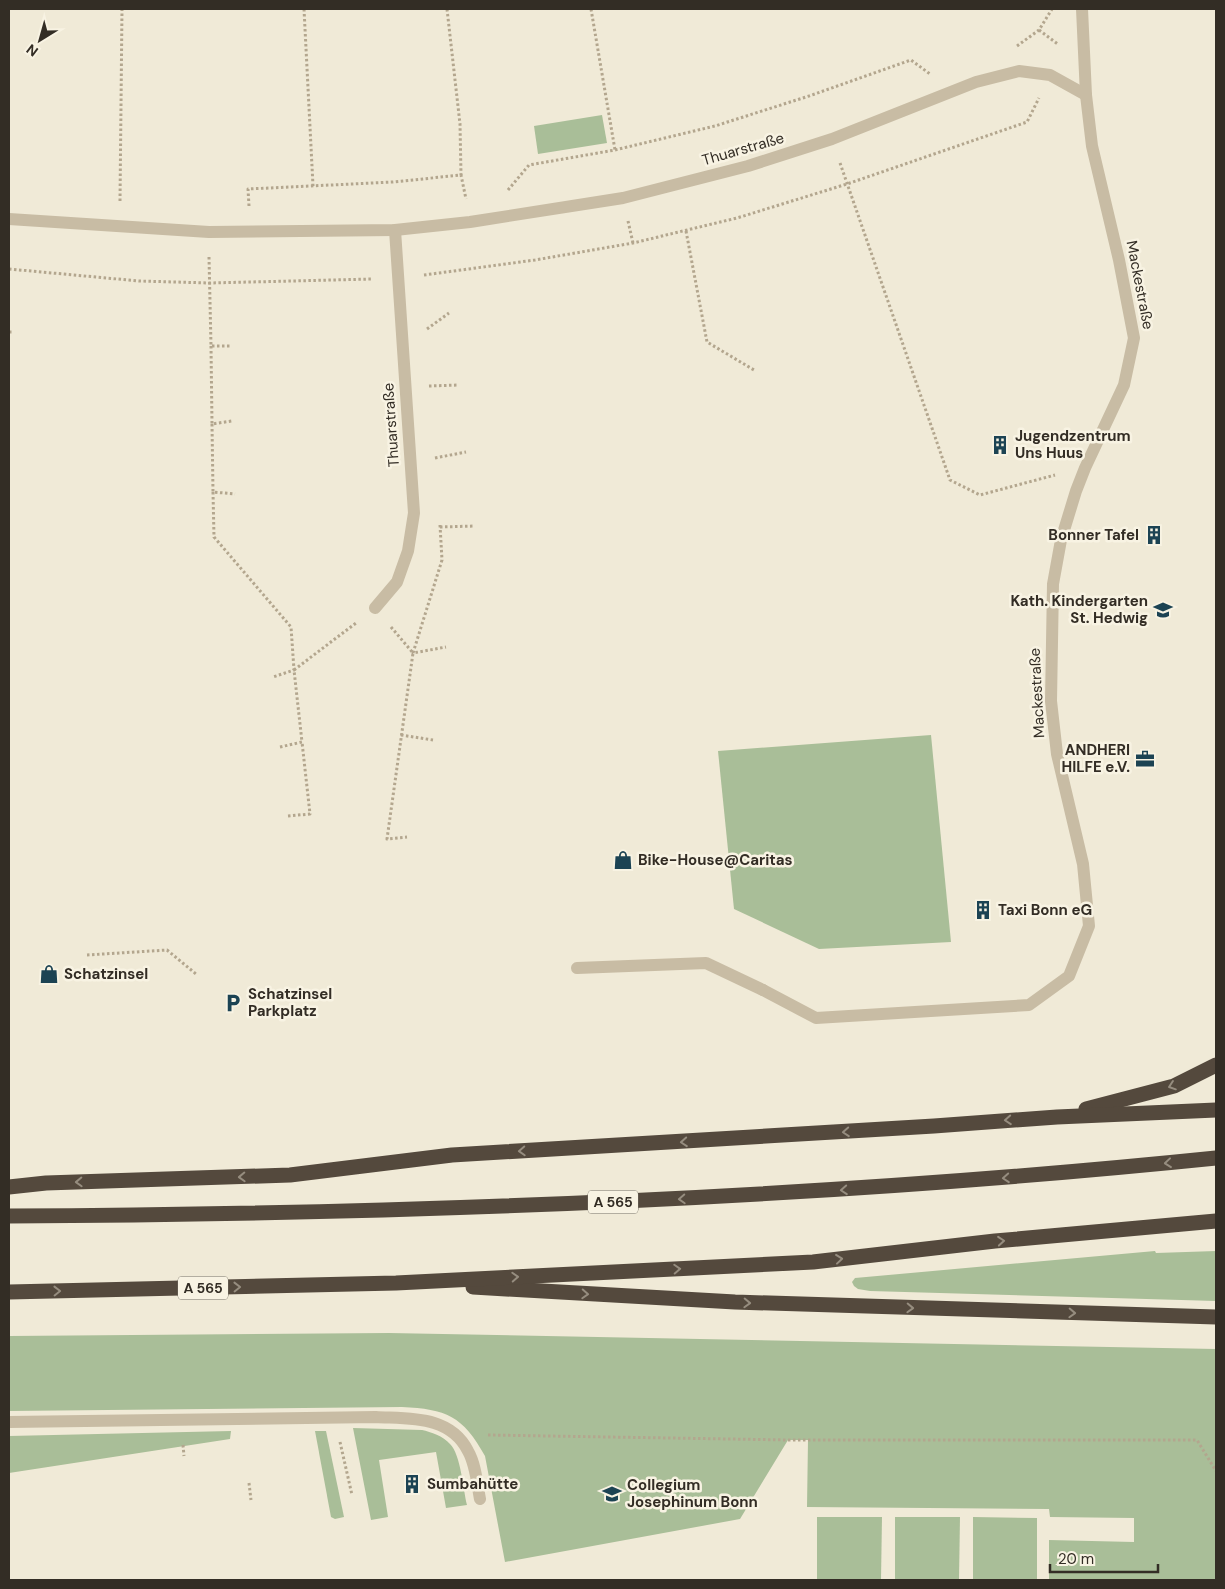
<svg xmlns="http://www.w3.org/2000/svg" width="1225" height="1589" viewBox="0 0 1225 1589" font-family="'DM Sans',sans-serif">
  <style>
    .green { fill: #a9be98 }
    .lines { fill: none; stroke-linecap: round; stroke-linejoin: round }
    .path { stroke: #b3a68e; stroke-width: 3; stroke-dasharray: 2.5 2.5; stroke-linecap: butt }
    .service { stroke: #c8bca4; stroke-width: 12 }
    .minor { stroke: #c8bca4; stroke-width: 12 }
    .motorway { stroke: #54493d; stroke-width: 15 }
    .oneway { stroke: #968d7f }
    .labels { text-anchor: middle; stroke-width: 5; stroke-linejoin: round; paint-order: stroke }
    .shield { fill: #f8f3e3; stroke: #6e685e; stroke-width: 1 }
    .shield-label { font-size: 14px; font-weight: bold; fill: #332d25 }
    .street-label { font-size: 15px; fill: #332d25; stroke: #f8f3e3 }
    .poi-label { font-size: 15px; font-weight: bold; fill: #332d25; stroke: #f8f3e3; text-anchor: start }
  </style>
  <rect width="100%" height="100%" fill="#f0ead7"/>
  <!-- green -->
  <g class="green">
    <polygon points="602,115 607,143 538,154 534,126"/>
    <polygon points="931,735 951,942 819,949 734,909 718,751"/>
    <polygon points="1155,1251 1156,1253 1216,1251 1216,1301 870,1291 858,1289 854,1286 852,1282 855,1278"/>
    <path d="M 389,1333 L 1216,1349 L 1216,1580 L 1049,1580 L 1049,1540 L 1134,1542 L 1134,1518 L 1050,1517 L 1049,1509 L 807,1507 L 808,1440 L 788,1440 L 740,1519 L 505,1562 L 485,1456 C 463,1416 446,1409 402,1407 L 9,1411 L 9,1336 Z"/>
    <path d="M 353,1428 L 422,1430 C 431,1432 443,1436 450,1444 C 461,1455 463,1489 467,1505 L 446,1508 L 436,1452 L 379,1460 L 388,1517 L 371,1520 Z"/>
    <polygon points="231,1431 230,1439 9,1473 9,1436"/>
    <polygon points="315,1431 326,1431 344,1517 335,1519 331,1517"/>
    <polygon points="817,1517 882,1517 881,1580 817,1580"/>
    <polygon points="895,1517 960,1517 959,1580 895,1580"/>
    <polygon points="973,1517 1037,1518 1037,1580 973,1580"/>
  </g>
  <g class="lines">
    <!-- path -->
    <g class="path">
      <polyline points="304,9 313,186"/>
      <polyline points="447,9 460,124 461,175"/>
      <polyline points="591,9 615,150"/>
      <polyline points="1039,30 1059,45"/>
      <polyline points="1017,46 1039,30 1052,9"/>
      <polyline points="840,163 950,480 980,495 1055,475"/>
      <polyline points="508,190 529,165 615,150 715,126 809,96 911,60 930,74"/>
      <polyline points="120,201 122,9"/>
      <polyline points="249,206 248,189 393,182 461,175 466,199"/>
      <polyline points="628,221 633,243"/>
      <polyline points="686,231 707,342 754,370"/>
      <polyline points="209,257 211,346 230,346"/>
      <polyline points="9,269 139,281 210,283 373,279"/>
      <polyline points="424,275 535,260 633,243 737,218 847,184 1027,122 1039,98"/>
      <polyline points="427,329 449,313"/>
      <polyline points="9,332 13,332"/>
      <polyline points="211,346 212,424 232,421"/>
      <polyline points="429,386 458,385"/>
      <polyline points="212,424 213,492 235,494"/>
      <polyline points="435,458 466,452"/>
      <polyline points="213,492 214,537 291,627 294,670 273,677"/>
      <polyline points="440,525 442,560 413,653 446,647"/>
      <polyline points="440,527 475,526"/>
      <polyline points="391,627 413,653 387,839 407,837"/>
      <polyline points="401,735 433,740"/>
      <polyline points="280,747 302,742 294,670 356,623"/>
      <polyline points="288,816 310,814 302,742"/>
      <polyline points="87,955 167,950 196,974"/>
      <polyline points="488,1435 788,1440 1197,1440 1216,1471"/>
      <polyline points="340,1442 352,1495"/>
      <polyline points="183,1445 184,1456"/>
      <polyline points="249,1483 251,1500"/>
    </g>
    <!-- service -->
    <g class="service">
      <polyline points="577,968 706,963 763,990"/>
      <path d="M 9,1422 L 376,1417 C 409,1419 450,1415 468,1451 C 476,1465 477,1484 480,1499"/>
    </g>
    <!-- minor -->
    <g class="minor">
      <polyline points="9,219 209,232 395,230 470,222 623,198 748,166 832,139 976,82 1019,71 1050,75 1086,95"/>
      <polyline points="375,608 397,582 408,551 414,513 395,230"/>
      <polyline points="763,990 816,1018 1029,1005 1069,976 1089,926 1083,864 1057,754 1051,701 1053,584 1061,540 1076,491 1085,468 1124,385 1134,338 1119,260 1092,146 1086,95 1082,9"/>
    </g>
    <!-- motorway -->
    <g class="motorway">
      <polyline points="1086,1109 1174,1086 1216,1065"/>
      <polyline points="9,1187 46,1183 290,1175 452,1155 934,1126 1057,1117 1216,1110"/>
      <path d="M 9,1216 C 412,1214 815,1199 1216,1158"/>
      <polyline points="473,1287 735,1302 1216,1317"/>
      <polyline points="9,1292 396,1283 813,1262 995,1241 1216,1221"/>
    </g>
  </g>
  <!-- one-way arrows -->
  <defs><path id="oneway-chevron" d="M-2-3.5L2.5 0L-2 3.5" fill="none" stroke-width="1.6" stroke-linecap="round" stroke-linejoin="round" transform="scale(1.25)"/></defs>
  <g class="oneway">
    <use href="#oneway-chevron" transform="translate(1172 1086) rotate(161)"/>
    <use href="#oneway-chevron" transform="translate(1008 1120) rotate(176)"/>
    <use href="#oneway-chevron" transform="translate(846 1132) rotate(176)"/>
    <use href="#oneway-chevron" transform="translate(684 1142) rotate(176)"/>
    <use href="#oneway-chevron" transform="translate(522 1151) rotate(177)"/>
    <use href="#oneway-chevron" transform="translate(1168 1163) rotate(174)"/>
    <use href="#oneway-chevron" transform="translate(242 1177) rotate(178)"/>
    <use href="#oneway-chevron" transform="translate(1006 1178) rotate(176)"/>
    <use href="#oneway-chevron" transform="translate(79 1182) rotate(178)"/>
    <use href="#oneway-chevron" transform="translate(844 1190) rotate(176)"/>
    <use href="#oneway-chevron" transform="translate(682 1199) rotate(177)"/>
    <use href="#oneway-chevron" transform="translate(1001 1241) rotate(-5)"/>
    <use href="#oneway-chevron" transform="translate(839 1259) rotate(-6)"/>
    <use href="#oneway-chevron" transform="translate(677 1269) rotate(-3)"/>
    <use href="#oneway-chevron" transform="translate(515 1277) rotate(-3)"/>
    <use href="#oneway-chevron" transform="translate(237 1287) rotate(-1)"/>
    <use href="#oneway-chevron" transform="translate(57 1291) rotate(-1)"/>
    <use href="#oneway-chevron" transform="translate(585 1294) rotate(3)"/>
    <use href="#oneway-chevron" transform="translate(747 1303) rotate(2)"/>
    <use href="#oneway-chevron" transform="translate(910 1308) rotate(2)"/>
    <use href="#oneway-chevron" transform="translate(1072 1313) rotate(2)"/>
  </g>
  <!-- icons -->
  <defs>
    <g id="building-bare" transform="scale(1.5)"><path d="M-4-6H4V6H1V3H-1V6H-4ZM-2.5-4.3h1.7v1.8h-1.7ZM.8-4.3h1.7v1.8H.8ZM-2.5-1h1.7V.8h-1.7ZM.8-1h1.7V.8H.8Z" fill="#1c4353" stroke="#f8f3e3" stroke-width="2.5" paint-order="stroke"/></g>
    <g id="school-bare" transform="scale(1.5)"><path d="M0-5L7-2L0 1L-7-2ZM-4 1L0 2.5L4 1V4Q0 6-4 4Z" fill="#1c4353" stroke="#f8f3e3" stroke-width="2.5" paint-order="stroke"/></g>
    <g id="office-bare" transform="scale(1.5)"><path d="M-6-3h4V-5.5h4V-3h4V5H-6ZM-1-4.5V-3h2v-1.5ZM-6 0V1H6V0Z" fill="#1c4353" stroke="#f8f3e3" stroke-width="2.5" paint-order="stroke"/></g>
    <g id="shop-bare" transform="scale(1.5)"><path d="M-5-2.5h2.3a2.7 3.5 0 0 1 5.4 0H5L5.5 6h-11ZM-1.5-2.5h3a1.5 2.3 0 0 0-3 0Z" fill="#1c4353" stroke="#f8f3e3" stroke-width="2.5" paint-order="stroke"/></g>
    <g id="parking-bare" transform="scale(1.5)"><path d="M-3.5-5.5H1a3.5 3.5 0 0 1 0 7H-1V5.5H-3.5ZM-1-3.4V-.6H.8a1.4 1.4 0 0 0 0-2.8Z" fill="#1c4353" stroke="#f8f3e3" stroke-width="2.5" paint-order="stroke"/></g>
  </defs>
  <g fill-rule="evenodd">
    <use href="#building-bare" x="1000" y="445"/>
    <use href="#building-bare" x="1154" y="535"/>
    <use href="#school-bare" x="1163" y="610"/>
    <use href="#office-bare" x="1145" y="759"/>
    <use href="#shop-bare" x="623" y="860"/>
    <use href="#building-bare" x="983" y="910"/>
    <use href="#shop-bare" x="49" y="974"/>
    <use href="#parking-bare" x="233" y="1003"/>
    <use href="#building-bare" x="412" y="1484"/>
    <use href="#school-bare" x="612" y="1494"/>
  </g>
  <g class="labels">
    <!-- shield labels -->
    <g class="shield">
      <rect x="588" y="1190.5" width="50" height="23" rx="4"/>
      <rect x="178" y="1276.5" width="50" height="23" rx="4"/>
    </g>
    <g class="shield-label">
      <text x="613" y="1207">A 565</text>
      <text x="203" y="1293">A 565</text>
    </g>
    <!-- street labels -->
    <g class="street-label">
      <text transform="translate(743 149) rotate(-16)" y="5">Thuarstraße</text>
      <text transform="translate(1140 285) rotate(79)" y="5">Mackestraße</text>
      <text transform="translate(391 425) rotate(-94)" y="5">Thuarstraße</text>
      <text transform="translate(1037 693) rotate(-93)" y="5">Mackestraße</text>
    </g>
    <!-- poi labels -->
    <g class="poi-label">
      <text x="1015" y="441">Jugendzentrum<tspan x="1015" dy="17">Uns Huus</tspan></text>
      <text x="1139" y="540" text-anchor="end">Bonner Tafel</text>
      <text x="1148" y="606" text-anchor="end">Kath. Kindergarten<tspan x="1148" dy="17">St. Hedwig</tspan></text>
      <text x="1130" y="755" text-anchor="end">ANDHERI<tspan x="1130" dy="17">HILFE e.V.</tspan></text>
      <text x="638" y="865">Bike-House@Caritas</text>
      <text x="998" y="915">Taxi Bonn eG</text>
      <text x="64" y="979">Schatzinsel</text>
      <text x="248" y="999">Schatzinsel<tspan x="248" dy="17">Parkplatz</tspan></text>
      <text x="427" y="1489">Sumbahütte</text>
      <text x="627" y="1490">Collegium<tspan x="627" dy="17">Josephinum Bonn</tspan></text>
    </g>
  </g>
  <!-- border -->
  <rect width="1225" height="1589" fill="none" stroke="#332d25" stroke-width="20"/>
  <!-- north arrow -->
  <g transform="translate(40 40) rotate(217)" stroke="#f8f3e3" stroke-width="4" paint-order="stroke">
  <path d="M0-4L9 19L0 12L-9 19Z" fill="#332d25"/>
  <text y="-8" font-size="14" font-weight="bold" text-anchor="middle" fill="#332d25">N</text>
  </g>
  <!-- scale -->
  <path d="M1050 1564v8h108v-8" fill="none" stroke="#332d25" stroke-width="2.5"/>
  <text x="1058" y="1564" font-size="15" fill="#332d25" stroke="#f8f3e3" stroke-width="4" paint-order="stroke">20 m</text>
</svg>
